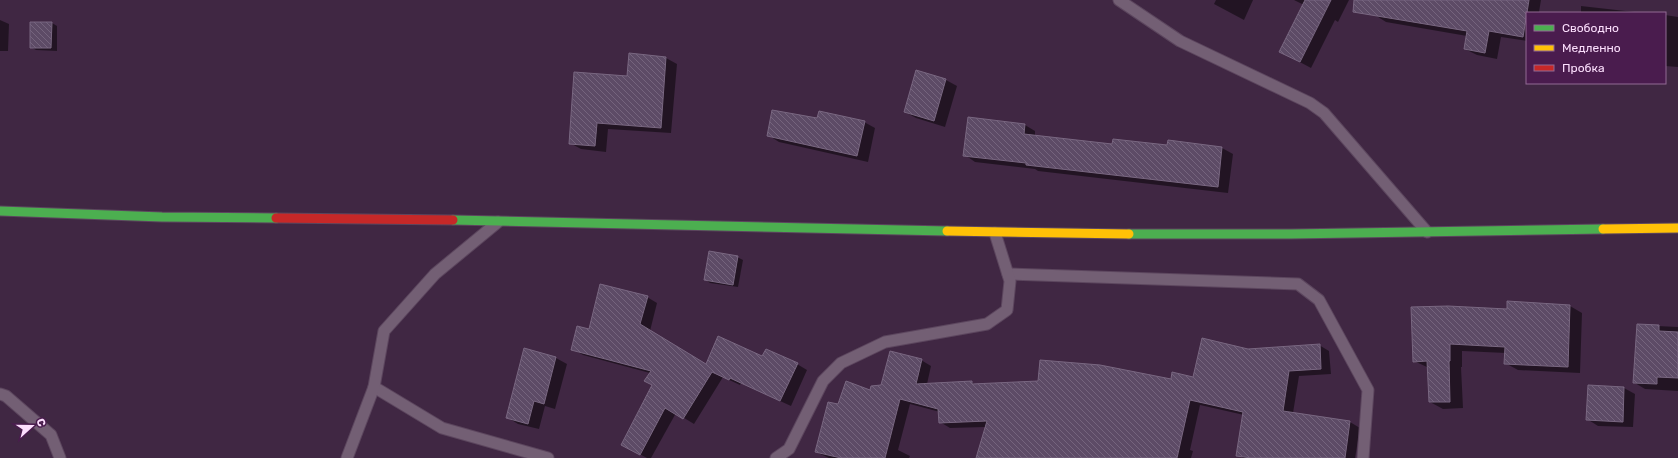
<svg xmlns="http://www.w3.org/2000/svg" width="1678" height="458" viewBox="0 0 1678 458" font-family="Rubik,sans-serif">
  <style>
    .shadow { fill: #0007 }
    .building { fill: url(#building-back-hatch); stroke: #796781 }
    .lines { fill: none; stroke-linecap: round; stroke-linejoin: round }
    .lane-casing { stroke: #5c465e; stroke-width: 13 }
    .fast-casing { stroke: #5c465e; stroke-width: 11 }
    .slow-casing { stroke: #5c465e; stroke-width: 11 }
    .jam-casing { stroke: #5c465e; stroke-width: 11 }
    .lane { stroke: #735f74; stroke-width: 11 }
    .fast { stroke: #4caf50; stroke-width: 9 }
    .slow { stroke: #ffc107; stroke-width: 9 }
    .jam { stroke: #c62828; stroke-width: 9 }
  </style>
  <defs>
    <pattern id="building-back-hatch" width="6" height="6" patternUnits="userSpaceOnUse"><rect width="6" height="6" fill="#5d4b66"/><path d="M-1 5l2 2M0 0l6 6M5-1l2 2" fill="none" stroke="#75647d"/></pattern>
  </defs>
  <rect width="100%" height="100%" fill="#402743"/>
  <!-- shadow -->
  <g class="shadow">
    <polygon points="1216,0 1253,0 1244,20 1214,4"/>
    <polygon points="1294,0 1349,0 1338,22 1335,20 1311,68 1281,52 1304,5"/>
    <polygon points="1377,0 1541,0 1539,12 1547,13 1527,13 1527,41 1501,37 1497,59 1477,55 1465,49 1467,36 1386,22 1375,15"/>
    <polygon points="1581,6 1643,13 1581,13"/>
    <polygon points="1665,15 1678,17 1678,67 1665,66"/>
    <polygon points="0,20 9,24 8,51 0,51"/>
    <polygon points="52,23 57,26 57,51 36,50 31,47"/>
    <polygon points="666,58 677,64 671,133 608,129 606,152 581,149 570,143 628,77"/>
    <polygon points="917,71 946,80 957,86 945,127 916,118 905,112"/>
    <polygon points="818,120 864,122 875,128 868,162 779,142 768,135"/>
    <polygon points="1025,125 1035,131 1035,136 1113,145 1168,146 1168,141 1222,148 1233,154 1228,193 1038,171 1035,169 975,162 965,155"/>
    <polygon points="737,257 743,260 738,287 710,283 705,279"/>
    <polygon points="647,297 657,303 650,331 706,365 763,357 797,364 807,370 791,406 741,383 740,385 723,377 694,424 676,413 651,458 647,458 632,450 654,385 650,373 583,355 573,349 590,331"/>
    <polygon points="1570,306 1582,313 1580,373 1518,370 1505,363 1506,353 1462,351 1462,367 1461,367 1463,408 1443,409 1430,402 1429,368 1414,361 1508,310"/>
    <polygon points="1637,325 1678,327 1678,391 1645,389 1635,383"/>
    <polygon points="1319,345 1329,351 1331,374 1299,376 1293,413 1350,422 1360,428 1355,458 1243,458 1238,455 1244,415 1200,405 1190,450 1193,451 1191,458 977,458 986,427 950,428 940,422 940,412 910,404 898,450 910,456 909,458 829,458 816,452 838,405 882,386 921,360 931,366 927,384 971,382 977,385 1171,381 1194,378 1248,350"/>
    <polygon points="556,358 567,364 555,409 545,406 539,429 518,424 507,417"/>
    <polygon points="1589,386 1624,388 1635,394 1633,427 1598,426 1587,419"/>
  </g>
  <!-- building -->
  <g class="building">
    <polygon points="1305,0 1331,0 1300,62 1279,52"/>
    <polygon points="1354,0 1529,0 1523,37 1489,31 1485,53 1464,49 1467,31 1353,12"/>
    <polygon points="30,22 52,22 51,48 30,48"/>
    <polygon points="629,53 666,57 661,128 597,123 595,146 569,144 574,72 627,76"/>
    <polygon points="916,70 946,79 934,121 904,112"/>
    <polygon points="772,110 817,118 819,111 865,121 857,156 767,136"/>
    <polygon points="968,117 1025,124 1024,134 1112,144 1113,139 1167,145 1168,140 1222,147 1218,187 1026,165 1026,163 963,156"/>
    <polygon points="709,251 738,256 733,285 704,280"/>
    <polygon points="600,284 648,296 640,324 706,364 718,336 762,356 766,349 798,363 780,401 730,378 729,380 712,372 683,419 665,408 640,455 621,445 652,385 644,381 651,371 571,350 577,326 589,329"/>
    <polygon points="1507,301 1570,305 1568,367 1504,364 1505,347 1450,344 1450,361 1449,361 1450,402 1429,402 1427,361 1413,362 1411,307 1448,306 1507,309"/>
    <polygon points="1637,324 1659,325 1659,331 1678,332 1678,378 1657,377 1657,384 1633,383"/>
    <polygon points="1202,338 1248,349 1320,344 1321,369 1289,371 1283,411 1350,421 1345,458 1252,458 1236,456 1243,412 1190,400 1177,458 976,458 987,421 939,423 938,409 900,399 885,458 841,458 815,452 828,402 838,404 846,381 870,390 871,386 881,385 890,351 922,359 916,384 972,381 972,384 1038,381 1040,360 1100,365 1171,379 1172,372 1193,377"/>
    <polygon points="524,348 556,357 544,404 534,401 528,424 506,418"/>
    <polygon points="1588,385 1624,387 1623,422 1586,420"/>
  </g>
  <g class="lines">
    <!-- lane casing -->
    <g class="lane-casing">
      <g id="lane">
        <polyline points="1119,0 1180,41 1310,103 1324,113 1427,232"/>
        <polyline points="1008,274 1298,284 1319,300 1368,390 1363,458"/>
        <polyline points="374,387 442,428 548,458"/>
        <polyline points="0,394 6,396 51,435 60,458"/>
        <polyline points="347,458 374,387 384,331 435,274 498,222"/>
        <polyline points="776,458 789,449 823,381 841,363 885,342 987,324 1007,310 1010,281 995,233"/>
      </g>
    </g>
    <!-- fast casing -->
    <g class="fast-casing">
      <g id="fast">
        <polyline points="0,211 162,217 276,218"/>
        <polyline points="453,220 947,231"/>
        <polyline points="1129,234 1290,234 1603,229"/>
      </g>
    </g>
    <!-- slow casing -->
    <g class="slow-casing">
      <g id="slow">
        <polyline points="1603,229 1678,228"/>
        <polyline points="947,231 1129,234"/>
      </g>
    </g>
    <!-- jam casing -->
    <g class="jam-casing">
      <polyline id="jam" points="276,218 453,220"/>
    </g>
    <!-- lane -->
    <use href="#lane" class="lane"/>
    <!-- fast -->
    <use href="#fast" class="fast"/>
    <!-- slow -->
    <use href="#slow" class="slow"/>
    <!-- jam -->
    <use href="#jam" class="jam"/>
  </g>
  <!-- legend -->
  <rect x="1526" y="12" width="140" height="72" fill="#4a1c4e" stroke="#916a94"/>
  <rect x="1534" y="25" width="20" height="6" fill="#4caf50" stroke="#916a94"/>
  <text x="1562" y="32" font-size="12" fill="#fcdffd">Свободно</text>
  <rect x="1534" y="45" width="20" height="6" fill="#ffc107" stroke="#916a94"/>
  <text x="1562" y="52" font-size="12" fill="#fcdffd">Медленно</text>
  <rect x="1534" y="65" width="20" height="6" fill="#c62828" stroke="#916a94"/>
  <text x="1562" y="72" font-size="12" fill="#fcdffd">Пробка</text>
  <!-- north arrow -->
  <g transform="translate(32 426) rotate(69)" stroke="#4a1c4e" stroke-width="3" paint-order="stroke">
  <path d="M0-3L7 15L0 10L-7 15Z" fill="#fcdffd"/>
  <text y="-6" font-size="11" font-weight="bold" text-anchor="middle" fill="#fcdffd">С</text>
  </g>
</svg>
